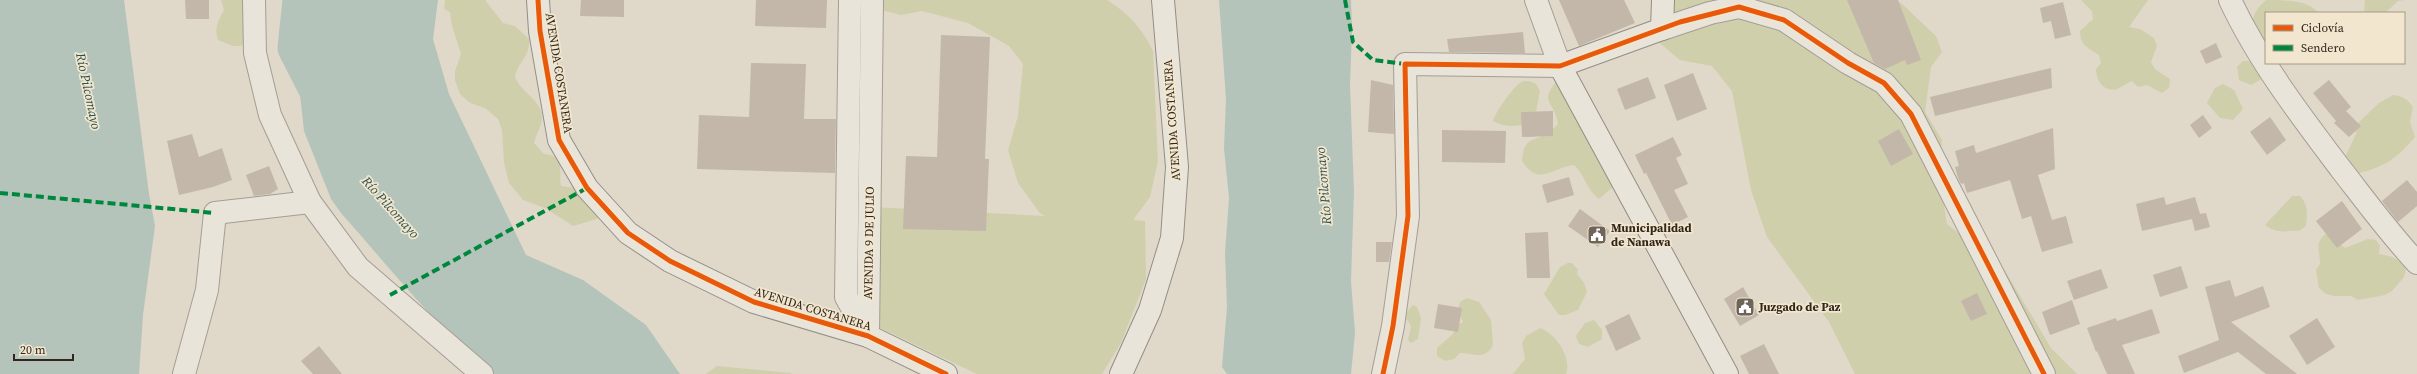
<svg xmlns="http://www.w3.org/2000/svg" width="2417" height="374" viewBox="0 0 2417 374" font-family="'Source Serif 4',serif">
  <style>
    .green { fill: #d0cfac }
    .water { fill: #b5c4ba }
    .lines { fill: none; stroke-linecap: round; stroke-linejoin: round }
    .river { stroke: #b5c4ba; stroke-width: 35 }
    .building { fill: #c3b7aa }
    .street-casing { stroke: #a59d93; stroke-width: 24 }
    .secondary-casing { stroke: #948d83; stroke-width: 24 }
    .street { stroke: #e8e4da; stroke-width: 22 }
    .secondary { stroke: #e8e4da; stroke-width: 22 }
    .quiet { stroke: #00873e; stroke-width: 4; stroke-dasharray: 8 4; stroke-linecap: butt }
    .cycleway-casing { stroke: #f2e7ce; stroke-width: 8 }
    .cycleway { stroke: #e8590c; stroke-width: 5 }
    .labels { text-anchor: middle; stroke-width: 3.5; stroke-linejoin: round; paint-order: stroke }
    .street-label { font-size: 12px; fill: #32261c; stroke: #f2e7ce }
    .poi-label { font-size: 12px; font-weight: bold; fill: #32261c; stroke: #f2e7ce; text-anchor: start }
    .water-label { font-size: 13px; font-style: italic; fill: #2c514e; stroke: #f2e7ce }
  </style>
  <rect width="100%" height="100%" fill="#e0d8c9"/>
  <!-- green -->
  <g class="green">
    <path d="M 221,0 L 244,0 C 239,15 260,27 241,46 L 233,46 L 218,40 C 214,28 218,21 224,10 Z"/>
    <path d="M 445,0 L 485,0 L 503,23 L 515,26 L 529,39 C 530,58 518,61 515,77 C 521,93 543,100 542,119 C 541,127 536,135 534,143 L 544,154 C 567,156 558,170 561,186 L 576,188 L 599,215 L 597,219 L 573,226 L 545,208 L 523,200 L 509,183 L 504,163 L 502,130 L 498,119 L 485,108 L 470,103 L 460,94 L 455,80 L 455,71 L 461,54 L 452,26 L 450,12 L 444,9 Z"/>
    <path d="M 878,0 L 1107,0 C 1127,12 1143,29 1153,51 L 1158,161 L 1150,197 L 1133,220 L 1145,221 L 1146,279 L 1121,343 L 1102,374 L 977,374 L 876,326 L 873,207 L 1045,216 L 1039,212 L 1018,183 L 1008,150 L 1018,116 L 1023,64 L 1009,46 L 968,23 L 922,11 L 901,15 L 885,11 Z"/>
    <polygon points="1652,0 1895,0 1901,3 1936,36 1942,52 1931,67 1925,112 1942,140 1939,173 1947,224 2004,269 2051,348 2077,374 1855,374 1829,322 1767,237 1751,190 1732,91 1712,66 1680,60 1656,40"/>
    <path d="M 2081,0 L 2148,0 L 2129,27 L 2140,29 L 2154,38 L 2157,46 L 2151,62 L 2155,69 L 2170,79 L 2169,88 L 2162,93 L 2147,85 L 2138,87 L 2132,81 C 2127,83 2122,87 2117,89 C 2104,93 2096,80 2096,69 L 2101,63 L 2099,55 C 2088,48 2080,45 2080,31 L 2093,19 L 2092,11 Z"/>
    <path d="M 2266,0 C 2284,0 2310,0 2318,13 L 2266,13 L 2266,44 C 2251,26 2247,17 2266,0 Z"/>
    <polygon points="2365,0 2404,0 2398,1 2385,13 2364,13"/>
    <polygon points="2243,61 2252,61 2262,76 2260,80 2251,85 2239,80 2237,67"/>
    <path d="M 1572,77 C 1599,102 1605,144 1615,179 L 1613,187 L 1599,199 C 1586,189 1585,175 1574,165 C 1551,168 1539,187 1522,161 C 1524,140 1529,141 1546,135 C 1550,133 1555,127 1558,124 C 1554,99 1538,104 1558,79 Z"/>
    <path d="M 1529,81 L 1536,84 L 1540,91 L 1535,117 L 1529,124 C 1516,126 1505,128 1493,121 C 1495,113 1513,87 1520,83 C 1522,81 1526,81 1529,81 Z"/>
    <polygon points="2223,84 2234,90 2243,109 2233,120 2220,118 2207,103 2215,88"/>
    <path d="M 2393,95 C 2403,96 2407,99 2413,107 L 2410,122 L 2415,137 C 2392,164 2382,167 2349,176 L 2341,166 L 2356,134 L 2356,125 L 2379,103 Z"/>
    <path d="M 2292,196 L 2300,196 C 2309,206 2307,214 2306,226 L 2299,231 C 2284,230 2279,235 2265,225 Z"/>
    <path d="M 2326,234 L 2345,248 L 2368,239 L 2376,240 L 2380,246 L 2379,254 C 2393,256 2398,258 2406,269 L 2404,277 L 2392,291 L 2385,295 L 2358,300 L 2351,296 L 2334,296 L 2326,294 L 2319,288 L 2316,270 L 2320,264 C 2320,251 2314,242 2326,234 Z"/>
    <polygon points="1568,263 1572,263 1578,270 1577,274 1584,283 1587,292 1578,310 1565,315 1559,315 1544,294 1560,267"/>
    <path d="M 1467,298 L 1479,302 L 1491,320 L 1493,345 C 1485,361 1473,353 1460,353 L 1454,359 L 1445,361 L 1437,356 L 1437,348 L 1453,334 L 1456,326 L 1463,322 L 1458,310 L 1460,302 Z"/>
    <polygon points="1413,305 1417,307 1421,318 1418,339 1411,343 1408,340 1411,326 1404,315"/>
    <polygon points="1594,320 1602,330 1602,339 1588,347 1579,344 1576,336 1585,323"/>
    <path d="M 1540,328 C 1556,334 1572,357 1566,374 L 1513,374 L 1525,359 L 1522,343 L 1526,336 Z"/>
    <polygon points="717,366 790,373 793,374 706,374"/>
  </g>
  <!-- water -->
  <g class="water">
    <polygon points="0,0 124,0 149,194 155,226 143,315 139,374 0,374"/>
    <path d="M 293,0 L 438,0 L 433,39 L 449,94 L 526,255 L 583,280 L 646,325 L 680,374 L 495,374 C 437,329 390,268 341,213 L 331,199 L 304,131 L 295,48 C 302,36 295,13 293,0 Z"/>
    <polygon points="1219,0 1351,0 1352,28 1350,85 1354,192 1351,281 1355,333 1351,374 1227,374 1222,367 1227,307 1225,253 1229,198 1224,148 1226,99"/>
  </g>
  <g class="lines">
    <!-- river -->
    <polyline class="river" points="300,0 295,48 317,91"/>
  </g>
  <!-- building -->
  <g class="building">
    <polygon points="185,0 209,0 209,19 186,19"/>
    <polygon points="581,0 624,0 624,17 580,16"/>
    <polygon points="756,0 827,0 826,28 755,26"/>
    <polygon points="1559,0 1624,0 1635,23 1579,46"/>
    <polygon points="1847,0 1898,0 1921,60 1907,65 1905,60 1885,69 1874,63"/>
    <polygon points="2063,2 2071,35 2055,39 2051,21 2043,23 2040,8"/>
    <polygon points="1523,32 1525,53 1449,52 1447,39"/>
    <polygon points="941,35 990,37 985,159 989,159 986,231 903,229 906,156 937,157"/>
    <polygon points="2216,43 2222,57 2206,64 2200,51"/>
    <polygon points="751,63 806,64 804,119 836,119 835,173 697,169 699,115 749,117"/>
    <polygon points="2051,68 2052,88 1935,116 1930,97"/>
    <polygon points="1693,73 1707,109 1677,121 1664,85"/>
    <polygon points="1648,77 1656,98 1625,110 1617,89"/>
    <polygon points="1371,80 1393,85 1394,134 1368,132"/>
    <polygon points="2329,80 2351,107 2346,111 2361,126 2349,137 2334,123 2336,121 2313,93"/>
    <polygon points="1553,111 1553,136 1522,137 1521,112"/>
    <polygon points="2203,115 2212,128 2199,138 2190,125"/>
    <polygon points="2270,117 2286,140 2267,155 2250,132"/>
    <polygon points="2053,128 2055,169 2038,175 2052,220 2066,216 2073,243 2042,252 2031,216 2022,219 2010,180 1967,193 1964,183 1961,184 1958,178 1955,167 1959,166 1955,151 1974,145 1976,153"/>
    <polygon points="1899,129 1913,154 1891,166 1878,141"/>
    <polygon points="1442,130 1506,131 1505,163 1442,162"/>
    <polygon points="192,134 199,157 222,148 232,180 213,187 179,195 167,141"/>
    <polygon points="1673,137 1682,155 1676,158 1688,184 1674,190 1688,217 1672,225 1646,173 1644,174 1635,155"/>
    <polygon points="269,166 278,189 270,194 254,196 246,175"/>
    <polygon points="1569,177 1574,195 1547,203 1542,185"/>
    <polygon points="2407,180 2417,192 2417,206 2398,222 2382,201"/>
    <polygon points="2164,197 2166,205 2195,197 2200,214 2206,213 2210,227 2195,231 2192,219 2142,231 2136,204"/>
    <polygon points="2342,201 2362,229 2337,248 2316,221"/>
    <polygon points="1580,209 1610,231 1598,247 1568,226"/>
    <polygon points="1548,232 1550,278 1527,278 1525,233"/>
    <polygon points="1376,242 1392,242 1389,262 1376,262"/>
    <polygon points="2181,266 2188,288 2160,297 2153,275"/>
    <polygon points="2101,269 2108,288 2074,300 2067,281"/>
    <polygon points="2230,280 2235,297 2263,286 2270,307 2231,322 2297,374 2266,374 2238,352 2184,373 2178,356 2219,340 2205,287"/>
    <polygon points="1743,287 1759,315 1740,326 1724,299"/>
    <polygon points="1977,293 1987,314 1971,321 1961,301"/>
    <polygon points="2072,300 2080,324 2050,335 2042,312"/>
    <polygon points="1438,304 1462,308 1458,332 1434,328"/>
    <polygon points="2152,309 2160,333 2122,345 2135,374 2107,374 2097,351 2096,352 2087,328 2116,318 2117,321"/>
    <polygon points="1629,314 1641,339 1616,351 1605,326"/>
    <polygon points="2317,318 2335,347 2307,365 2289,336"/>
    <polygon points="1764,344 1779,374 1749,374 1740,356"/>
    <polygon points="319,346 342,374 313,374 301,361"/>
  </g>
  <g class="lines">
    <!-- street casing -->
    <g class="street-casing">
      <g id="street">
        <polyline points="254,0 255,53 270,115 310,202 358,267 482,374"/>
        <polyline points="850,0 846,297 868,336"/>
        <path d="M 2230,0 C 2258,60 2300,115 2340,168 C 2365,200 2389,233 2417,263"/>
        <polyline points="1662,29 1710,13 1739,7 1784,20 1848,63 1884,83 1911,114 2044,374"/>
        <polyline points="868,335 872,0"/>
        <polyline points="184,374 207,290 215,213 310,202"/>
        <polyline points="1383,374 1393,326 1408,216 1405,64 1560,66 1536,0"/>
      </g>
    </g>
    <!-- secondary casing -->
    <g class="secondary-casing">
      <g id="secondary">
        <polyline points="538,0 540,31 559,140 587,188 628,233 670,261 754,302 868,336 946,374"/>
        <polyline points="1663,0 1662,29 1560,66 1727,374"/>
        <polyline points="1121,374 1150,310 1172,238 1177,167 1163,0"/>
      </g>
    </g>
    <!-- street -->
    <use href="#street" class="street"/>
    <!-- secondary -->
    <use href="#secondary" class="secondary"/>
    <!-- quiet -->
    <g class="quiet">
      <polyline points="1345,0 1353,42 1373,60 1405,64"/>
      <polyline points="0,193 215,213"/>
      <polyline points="390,295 587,188"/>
    </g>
    <!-- cycleway casing -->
    <g class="cycleway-casing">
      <g id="cycleway">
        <polyline points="538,0 540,31 559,140 587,188 628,233 670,261 754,302 868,336 946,374"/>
        <polyline points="1383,374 1393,326 1408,216 1405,64 1560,66 1680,22 1739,7 1784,20 1848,63 1884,83 1911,114 2044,374"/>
      </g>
    </g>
    <!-- cycleway -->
    <use href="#cycleway" class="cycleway"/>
  </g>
  <!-- icons -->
  <defs>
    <g id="civic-square" transform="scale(1)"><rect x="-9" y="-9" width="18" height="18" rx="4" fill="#6f6459" stroke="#f2e7ce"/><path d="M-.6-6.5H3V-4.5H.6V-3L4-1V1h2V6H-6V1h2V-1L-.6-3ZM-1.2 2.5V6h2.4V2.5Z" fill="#fff"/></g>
  </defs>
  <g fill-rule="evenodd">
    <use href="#civic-square" x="1597" y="235"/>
    <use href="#civic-square" x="1745" y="307"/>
  </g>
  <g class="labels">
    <!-- street labels -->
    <g class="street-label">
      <text transform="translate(559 73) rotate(81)" y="4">AVENIDA COSTANERA</text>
      <text transform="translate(1172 120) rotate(-94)" y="4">AVENIDA COSTANERA</text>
      <text transform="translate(869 243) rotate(-89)" y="4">AVENIDA 9 DE JULIO</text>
      <text transform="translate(813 309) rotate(17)" y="4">AVENIDA COSTANERA</text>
    </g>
    <!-- poi labels -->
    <g class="poi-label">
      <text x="1611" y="232">Municipalidad<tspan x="1611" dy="14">de Nanawa</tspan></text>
      <text x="1759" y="311">Juzgado de Paz</text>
    </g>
    <!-- water labels -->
    <g class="water-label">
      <text transform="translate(89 91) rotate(78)" y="5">Río Pilcomayo</text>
      <text transform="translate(1323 186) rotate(-95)" y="5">Río Pilcomayo</text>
      <text transform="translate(391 207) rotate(48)" y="5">Río Pilcomayo</text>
    </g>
  </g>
  <!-- legend -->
  <rect x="2265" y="12" width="140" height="52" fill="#f2e7ce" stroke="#a59a87"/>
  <rect x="2273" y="25" width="20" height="6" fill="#e8590c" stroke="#a59a87"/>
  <text x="2301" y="32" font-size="12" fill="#32261c">Ciclovía</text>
  <rect x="2273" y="45" width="20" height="6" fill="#00873e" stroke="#a59a87"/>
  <text x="2301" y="52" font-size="12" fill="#32261c">Sendero</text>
  <!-- scale -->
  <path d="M14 354v6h59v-6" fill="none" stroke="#32261c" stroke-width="2"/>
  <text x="20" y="354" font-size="12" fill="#32261c" stroke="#f2e7ce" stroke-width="3" paint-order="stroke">20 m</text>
</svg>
